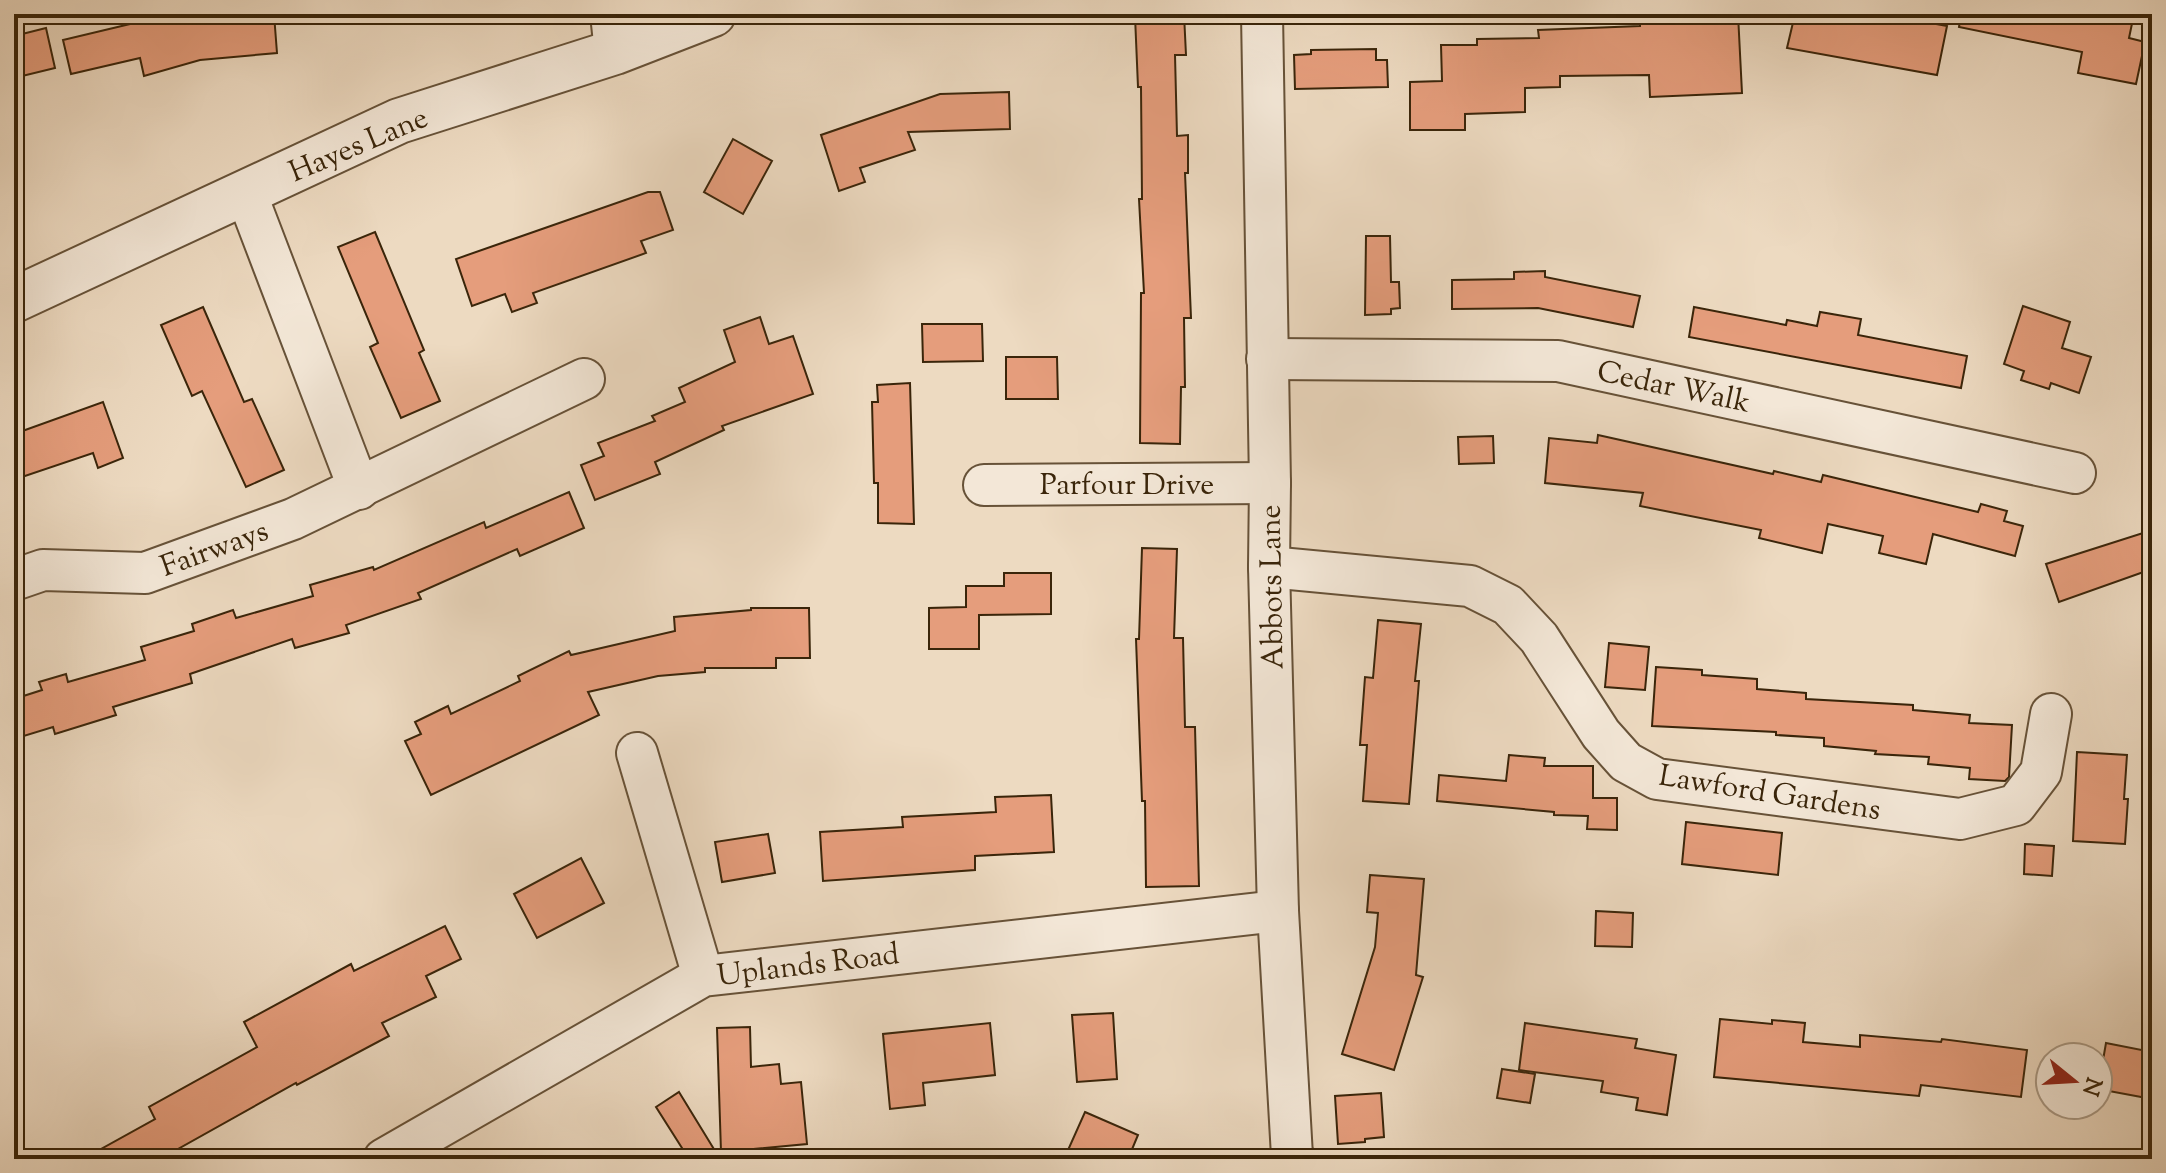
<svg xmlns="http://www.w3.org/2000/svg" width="2166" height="1173" viewBox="0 0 2166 1173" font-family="'Sorts Mill Goudy',serif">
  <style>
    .building { fill: #e59d7c; stroke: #3a250a; stroke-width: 2 }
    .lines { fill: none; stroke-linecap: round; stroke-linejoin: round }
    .minor-casing { stroke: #675238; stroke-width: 44 }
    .tertiary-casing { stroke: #675238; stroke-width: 48 }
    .minor { stroke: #f3e7d7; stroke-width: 40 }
    .tertiary { stroke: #f3e7d7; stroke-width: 44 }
    .labels { text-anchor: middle; stroke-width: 6; stroke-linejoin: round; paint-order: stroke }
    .street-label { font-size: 30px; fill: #3a250a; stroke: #f3e7d7 }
  </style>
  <rect width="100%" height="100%" fill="#eddac1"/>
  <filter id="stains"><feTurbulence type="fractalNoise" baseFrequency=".0025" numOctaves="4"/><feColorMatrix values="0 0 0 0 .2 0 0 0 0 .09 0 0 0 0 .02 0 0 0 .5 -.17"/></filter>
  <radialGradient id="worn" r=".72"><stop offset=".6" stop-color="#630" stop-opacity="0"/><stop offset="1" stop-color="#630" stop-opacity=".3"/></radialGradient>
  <!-- building -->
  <g class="building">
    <polygon points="172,14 186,14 188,23 274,14 277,53 200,60 144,76 140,58 71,74 63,40"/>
    <polygon points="1184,14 1186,55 1175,55 1177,136 1188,135 1188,173 1185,173 1191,318 1184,318 1185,387 1181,387 1180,444 1140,443 1141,293 1144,293 1139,199 1142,199 1141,87 1138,87 1135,16"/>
    <polygon points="1640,14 1738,14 1742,93 1650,97 1649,75 1560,76 1560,87 1525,88 1525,112 1465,114 1465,130 1410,130 1410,82 1442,81 1441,45 1477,45 1477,39 1539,38 1538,30 1640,26"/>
    <polygon points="1795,14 1882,14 1947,26 1937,75 1787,48"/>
    <polygon points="1961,14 2134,14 2129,38 2145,42 2136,84 2078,73 2082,52 1959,27"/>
    <polygon points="46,28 55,68 14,78 14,36"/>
    <polygon points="1376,49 1376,60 1387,60 1388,87 1295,89 1294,55 1311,54 1311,50"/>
    <polygon points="1009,92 1010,129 908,132 915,150 860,168 865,182 839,191 821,135 940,94"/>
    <polygon points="733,139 772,161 743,214 704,192"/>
    <polygon points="648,192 660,192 673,230 641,241 646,253 533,293 537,303 512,312 505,294 472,306 456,259"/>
    <polygon points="375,232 424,350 419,353 440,401 401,418 370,347 378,343 338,247"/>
    <polygon points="1366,236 1390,236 1391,282 1399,282 1400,308 1391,309 1391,314 1365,315"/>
    <polygon points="1545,271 1545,277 1640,296 1633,327 1538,308 1452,309 1452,280 1514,279 1514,272"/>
    <polygon points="2023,306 2070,322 2062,348 2091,357 2079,393 2051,383 2049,389 2021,380 2024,371 2004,364"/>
    <polygon points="203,307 244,402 252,399 284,470 246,487 202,391 192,396 161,325"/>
    <polygon points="1694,307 1786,325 1787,320 1817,326 1820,312 1861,319 1858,335 1967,356 1961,388 1689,337"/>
    <polygon points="760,317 769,344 793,336 813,394 722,426 724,430 655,462 660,474 595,500 581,465 604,456 598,443 655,421 652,416 685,402 679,388 735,362 724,330"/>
    <polygon points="922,324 982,324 983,361 923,362"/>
    <polygon points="1006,357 1057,357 1058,399 1006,399"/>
    <polygon points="910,383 914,524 878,523 878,483 874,483 872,402 878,402 877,385"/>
    <polygon points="103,402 123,458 98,468 93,453 22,477 14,454 14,434"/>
    <polygon points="1598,435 1773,474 1774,471 1821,482 1823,475 1978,512 1981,504 2007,511 2004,521 2023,526 2015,556 1933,534 1926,564 1879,553 1883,536 1828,524 1822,553 1759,538 1761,530 1640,506 1643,493 1545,483 1549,438 1597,443"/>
    <polygon points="1493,436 1494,463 1459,464 1458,437"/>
    <polygon points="569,492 584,528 520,556 517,549 418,593 421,599 346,625 349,633 295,648 292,639 190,674 192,683 113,707 116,715 55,734 53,727 14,739 14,699 42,690 39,682 66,674 68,682 145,660 141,647 194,631 192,624 233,610 236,618 313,596 310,585 373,567 374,570 484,522 486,528"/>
    <polygon points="2143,533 2152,561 2152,569 2059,602 2046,564"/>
    <polygon points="1142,548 1177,549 1174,638 1183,638 1185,727 1195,727 1199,886 1146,887 1145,801 1142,801 1136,639 1139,639"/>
    <polygon points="1004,573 1051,573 1051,614 979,615 979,649 929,649 929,608 966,607 966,586 1004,586"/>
    <polygon points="751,608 809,608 810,658 776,658 776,668 705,668 705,672 658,676 588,692 599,715 431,795 405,741 421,734 415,722 448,706 451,714 520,681 518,676 569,651 571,655 675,631 674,617 751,610"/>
    <polygon points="1378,620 1421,624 1415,681 1419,681 1409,804 1363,801 1367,745 1360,745 1365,677 1373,678"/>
    <polygon points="1609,643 1649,647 1645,690 1605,687"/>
    <polygon points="1656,667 1702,670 1702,675 1757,679 1757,689 1806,693 1806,699 1913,705 1913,710 1970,715 1969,723 2012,725 2009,777 2005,781 1969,779 1970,768 1928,764 1929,757 1875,754 1876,751 1824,746 1824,738 1776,735 1776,732 1652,726"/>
    <polygon points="2077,752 2127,755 2124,799 2128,799 2125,844 2073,841"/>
    <polygon points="1509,755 1545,758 1544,766 1593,766 1593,798 1617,798 1617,830 1587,829 1588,816 1554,815 1554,812 1437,801 1439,775 1506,781"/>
    <polygon points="1051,795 1054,852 975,856 975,870 823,881 820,832 903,827 902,817 996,812 995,797"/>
    <polygon points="1686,822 1782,833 1778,875 1682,864"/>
    <polygon points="768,834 775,873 722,882 715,842"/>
    <polygon points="2025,844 2054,846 2052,876 2024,874"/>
    <polygon points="581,858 604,903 537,938 514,894"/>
    <polygon points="1370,875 1424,879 1416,975 1423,977 1394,1070 1342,1054 1375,947 1378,913 1367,912"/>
    <polygon points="1596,911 1633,913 1632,947 1595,946"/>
    <polygon points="445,926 461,959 426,976 436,997 382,1023 389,1036 297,1085 296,1083 160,1159 83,1159 155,1119 149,1107 257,1047 244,1022 351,964 354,971"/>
    <polygon points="1113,1013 1117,1079 1077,1082 1072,1015"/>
    <polygon points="1720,1019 1772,1024 1772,1020 1805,1023 1803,1042 1860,1047 1860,1035 1941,1042 1942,1039 2027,1050 2021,1097 1921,1085 1919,1096 1714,1077"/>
    <polygon points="990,1023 995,1075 923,1083 925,1105 890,1109 883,1034"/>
    <polygon points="1525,1023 1637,1039 1635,1048 1676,1055 1667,1115 1636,1110 1638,1098 1601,1092 1603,1081 1519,1070"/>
    <polygon points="750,1027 751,1067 779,1064 781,1084 801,1082 807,1144 721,1152 717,1028"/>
    <polygon points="2106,1043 2152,1052 2152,1099 2098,1089"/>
    <polygon points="1502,1069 1535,1074 1530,1103 1497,1098"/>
    <polygon points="679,1092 720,1159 689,1159 656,1107"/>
    <polygon points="1381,1093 1384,1137 1365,1139 1365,1142 1338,1144 1335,1096"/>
    <polygon points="1085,1112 1138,1135 1128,1159 1064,1159"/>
  </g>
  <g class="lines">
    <!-- minor casing -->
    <g class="minor-casing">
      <g id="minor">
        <polyline points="611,14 615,52"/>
        <polyline points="1262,14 1270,483 1269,567 1278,911 1292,1156 1295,1159"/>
        <polyline points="246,193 359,489"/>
        <polyline points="1267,359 1558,361 2075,473"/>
        <polyline points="984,485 1270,483"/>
        <polyline points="1269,567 1470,586 1508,605 1539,638 1601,734 1626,762 1657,779 1960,819 2016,805 2041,772 2051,714"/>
        <polyline points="14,580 43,570 145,573 293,519 584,379"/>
        <polyline points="637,753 703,976"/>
        <polyline points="384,1159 703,976 1278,911"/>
      </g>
    </g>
    <!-- tertiary casing -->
    <g class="tertiary-casing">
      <polyline id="tertiary" points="14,300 399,121 615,52 713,14"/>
    </g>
    <!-- minor -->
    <use href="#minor" class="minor"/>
    <!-- tertiary -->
    <use href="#tertiary" class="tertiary"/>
  </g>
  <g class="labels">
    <!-- street labels -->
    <g class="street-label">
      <text transform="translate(358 144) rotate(-23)" y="10">Hayes Lane</text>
      <text transform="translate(1674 386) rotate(12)" y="10">Cedar Walk</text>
      <text x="1127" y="494">Parfour Drive</text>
      <text transform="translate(214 548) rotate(-20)" y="10">Fairways</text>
      <text transform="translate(1271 587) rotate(-91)" y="10">Abbots Lane</text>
      <text transform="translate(1770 792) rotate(9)" y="10">Lawford Gardens</text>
      <text transform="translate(808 964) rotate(-7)" y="10">Uplands Road</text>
    </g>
  </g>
  <!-- margin -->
  <rect width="2166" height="1173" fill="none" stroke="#eddac1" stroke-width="48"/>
  <rect x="16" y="16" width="2134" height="1141" fill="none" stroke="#3a250a" stroke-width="4"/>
  <rect x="24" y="24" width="2118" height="1125" fill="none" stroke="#3a250a" stroke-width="2"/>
  <!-- north arrow -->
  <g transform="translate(2074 1081) rotate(108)"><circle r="38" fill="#f3e7d7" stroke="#a99985" stroke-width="2"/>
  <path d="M0-6L14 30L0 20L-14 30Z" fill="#8f2418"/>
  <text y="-12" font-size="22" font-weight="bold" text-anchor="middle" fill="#3a250a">N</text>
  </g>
  <rect width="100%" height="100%" filter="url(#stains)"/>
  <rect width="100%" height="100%" fill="url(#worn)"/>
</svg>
